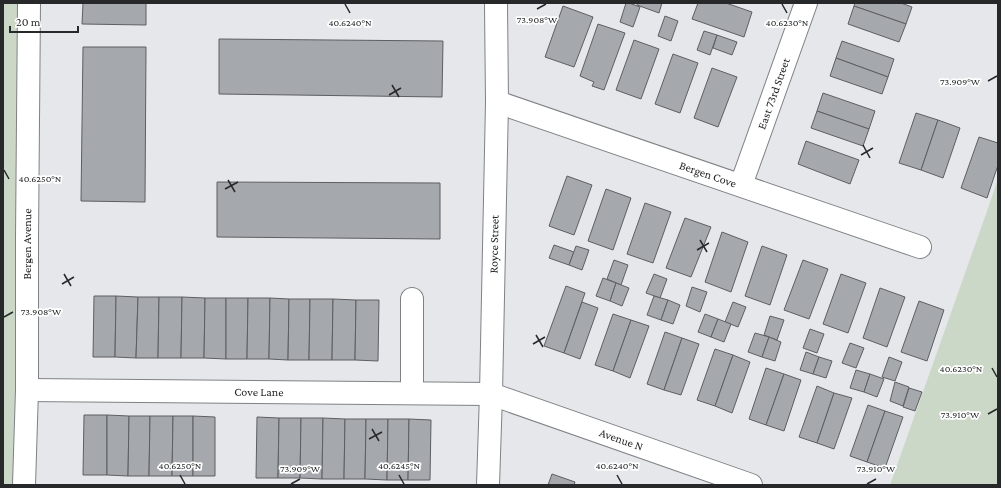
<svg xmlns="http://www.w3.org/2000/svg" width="1001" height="488" viewBox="0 0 1001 488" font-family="'Crimson Pro',serif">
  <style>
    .green { fill: #cbd8c7 }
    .building { fill: #a5a8ac; stroke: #5d5f62 }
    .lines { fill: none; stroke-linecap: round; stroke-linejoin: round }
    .minor-casing { stroke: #7f8285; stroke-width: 24 }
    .minor { stroke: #fff; stroke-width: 22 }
    .ticks { fill: none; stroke: #272829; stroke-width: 1.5 }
    .labels { text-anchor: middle; stroke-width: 3.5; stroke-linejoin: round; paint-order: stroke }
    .street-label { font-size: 12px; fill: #272829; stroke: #fff }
    .ticks-label { font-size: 10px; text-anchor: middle; fill: #272829; stroke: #fff; stroke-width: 3.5; stroke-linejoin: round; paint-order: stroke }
  </style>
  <rect width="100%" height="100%" fill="#e5e7eb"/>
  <!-- green -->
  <g class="green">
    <polygon points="3,3 30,3 26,485 3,485"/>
    <polygon points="998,179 998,485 890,485 986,214"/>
  </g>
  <!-- building -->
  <g class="building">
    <polygon points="83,3 146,3 146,25 82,24"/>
    <polygon points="626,3 629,3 640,7 633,27 620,22"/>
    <polygon points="638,3 662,3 659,13 637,5"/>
    <polygon points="698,3 726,3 752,12 744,37 692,19"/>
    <polygon points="855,3 901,3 912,7 906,24 854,6"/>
    <polygon points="563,6 593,17 574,67 545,57"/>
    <polygon points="854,6 906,24 899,42 848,24"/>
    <polygon points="665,16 678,21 671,41 658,36"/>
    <polygon points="598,24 625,33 604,90 592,86 594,82 580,76"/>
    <polygon points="704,31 717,35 710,55 697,50"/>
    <polygon points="717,35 737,42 732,55 713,48"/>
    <polygon points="219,39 443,41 442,97 219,94"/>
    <polygon points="634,40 659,49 641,99 616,90"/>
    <polygon points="842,41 894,59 888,77 836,58"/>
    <polygon points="83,47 146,47 145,202 81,201"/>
    <polygon points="673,54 698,63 680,113 655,104"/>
    <polygon points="836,58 888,77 882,94 830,76"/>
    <polygon points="712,68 737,77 718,127 694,118"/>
    <polygon points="823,93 875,111 869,129 817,111"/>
    <polygon points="817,111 869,129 863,146 811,128"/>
    <polygon points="916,113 938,120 921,170 899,163"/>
    <polygon points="938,120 960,128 943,178 921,170"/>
    <polygon points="979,137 998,143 998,165 987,198 961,188"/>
    <polygon points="806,141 859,160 850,184 798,164"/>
    <polygon points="567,176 592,185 574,235 549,226"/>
    <polygon points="217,182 440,183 440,239 217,237"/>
    <polygon points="606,189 631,198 613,250 588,241"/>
    <polygon points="645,203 671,212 653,263 627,254"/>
    <polygon points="685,218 711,227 691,277 666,268"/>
    <polygon points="722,232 748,242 731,292 705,282"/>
    <polygon points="554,245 574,252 569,265 549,258"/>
    <polygon points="576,246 589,250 582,270 569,265"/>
    <polygon points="762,246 787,255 770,305 745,296"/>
    <polygon points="614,260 628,265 621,285 607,279"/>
    <polygon points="803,260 828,269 809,319 784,310"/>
    <polygon points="654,274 667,279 660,298 646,293"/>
    <polygon points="841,274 866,283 848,333 823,324"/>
    <polygon points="603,278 616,283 610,301 596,296"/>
    <polygon points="616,283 629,288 622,306 610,301"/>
    <polygon points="566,286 585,293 564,353 544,346"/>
    <polygon points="692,287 707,292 700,312 686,306"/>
    <polygon points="880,288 905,297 887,347 863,338"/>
    <polygon points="94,296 116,296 115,357 93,357"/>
    <polygon points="116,296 138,297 136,358 115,357"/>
    <polygon points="654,296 668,300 661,320 647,315"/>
    <polygon points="138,297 159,297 158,358 136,358"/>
    <polygon points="159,297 182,297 181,358 158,358"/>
    <polygon points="182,297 205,298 204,358 181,358"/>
    <polygon points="205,298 226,298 226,359 204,358"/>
    <polygon points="226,298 248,298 247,359 226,359"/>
    <polygon points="248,298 270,298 269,359 247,359"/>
    <polygon points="270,298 289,299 288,360 269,359"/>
    <polygon points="289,299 310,299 309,360 288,360"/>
    <polygon points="310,299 333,299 332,360 309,360"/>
    <polygon points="333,299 356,300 355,360 332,360"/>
    <polygon points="356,300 379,300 378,361 355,360"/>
    <polygon points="668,300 680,305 673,324 661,320"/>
    <polygon points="919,301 944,310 927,361 901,352"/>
    <polygon points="582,302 598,308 580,359 564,353"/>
    <polygon points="733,302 746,307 738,327 725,322"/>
    <polygon points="613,314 631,320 613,371 595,365"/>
    <polygon points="705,314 718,319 711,337 698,332"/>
    <polygon points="770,316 784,320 777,340 764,335"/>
    <polygon points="718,319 731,324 724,342 711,337"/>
    <polygon points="631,320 649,326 630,378 613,371"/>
    <polygon points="810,329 824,334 817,353 803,348"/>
    <polygon points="665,332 682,338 664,390 647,384"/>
    <polygon points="755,333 769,337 762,357 748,352"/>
    <polygon points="769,337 781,342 775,361 762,357"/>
    <polygon points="682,338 699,344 681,395 664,390"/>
    <polygon points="850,343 864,348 856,368 842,363"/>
    <polygon points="715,349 733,355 715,406 697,400"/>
    <polygon points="806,352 819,357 813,374 800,370"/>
    <polygon points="733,355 750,362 732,413 715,406"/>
    <polygon points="819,357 832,361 826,378 813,374"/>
    <polygon points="889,357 902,362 895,381 882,377"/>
    <polygon points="766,368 784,374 766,425 749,419"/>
    <polygon points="856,370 870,374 864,392 850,388"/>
    <polygon points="784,374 801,380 784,431 766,425"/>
    <polygon points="870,374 884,379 877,397 864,392"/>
    <polygon points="895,382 909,387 903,406 890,401"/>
    <polygon points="817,386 834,393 817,443 799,437"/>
    <polygon points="909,388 922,392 915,411 903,407"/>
    <polygon points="834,393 852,398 834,449 817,443"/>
    <polygon points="868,405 885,411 867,462 850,456"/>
    <polygon points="885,411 903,417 885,468 867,462"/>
    <polygon points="84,415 107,415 107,475 83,475"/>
    <polygon points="107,415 129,416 128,476 107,475"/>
    <polygon points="129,416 150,416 149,476 128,476"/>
    <polygon points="150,416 173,416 172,476 149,476"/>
    <polygon points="173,416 193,416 193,476 172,476"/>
    <polygon points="193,416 215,417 215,476 193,476"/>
    <polygon points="257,417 279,418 278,478 256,478"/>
    <polygon points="279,418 301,418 300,478 278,478"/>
    <polygon points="301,418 323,418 322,479 300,478"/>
    <polygon points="323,418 345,419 344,479 322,479"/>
    <polygon points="345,419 366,419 365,479 344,479"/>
    <polygon points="366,419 388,419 387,480 365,479"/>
    <polygon points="388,419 409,419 408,480 387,480"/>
    <polygon points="409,419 431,420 430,480 408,480"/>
    <polygon points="552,474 575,482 574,485 548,485"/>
  </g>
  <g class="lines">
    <!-- minor casing -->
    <g class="minor-casing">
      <g id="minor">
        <path id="s1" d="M 497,102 L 920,247"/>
        <path id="s2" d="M 741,185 L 806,3"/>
        <polyline points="412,299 412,393"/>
        <path id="s3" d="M 27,390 L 491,394 L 751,485"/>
        <path id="s4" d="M 24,485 L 27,390 L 27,238 L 29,3"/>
        <path id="s5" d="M 488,485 L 491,394 L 497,102 L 496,3"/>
      </g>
    </g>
    <!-- minor -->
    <use href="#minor" class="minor"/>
  </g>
  <!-- ticks -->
  <path class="ticks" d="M 345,4 L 350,13M 782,4 L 787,13M 537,9 L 546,4M 988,81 L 997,76M 392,85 L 399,97M 389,95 L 401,88M 863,145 L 870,158M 861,155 L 873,148M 4,170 L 9,179M 228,180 L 235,192M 225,189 L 238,182M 700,240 L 707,252M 697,250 L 709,243M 64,274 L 71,286M 62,284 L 74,277M 4,317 L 13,312M 536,335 L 543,347M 533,344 L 545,337M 992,368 L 997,377M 988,414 L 997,409M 372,429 L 379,441M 369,439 L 382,432M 180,475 L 185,484M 399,475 L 404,484M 617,475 L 622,484M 291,484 L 300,479M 867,484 L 876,479"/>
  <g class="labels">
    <!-- street labels -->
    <g class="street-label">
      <text dy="4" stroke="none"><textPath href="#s2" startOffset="97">East 73rd Street</textPath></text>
      <text dy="4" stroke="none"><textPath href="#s1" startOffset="223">Bergen Cove</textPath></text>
      <text dy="4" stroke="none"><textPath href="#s4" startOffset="241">Bergen Avenue</textPath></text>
      <text dy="4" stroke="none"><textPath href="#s5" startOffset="241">Royce Street</textPath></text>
      <text dy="4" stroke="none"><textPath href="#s3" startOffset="232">Cove Lane</textPath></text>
      <text dy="4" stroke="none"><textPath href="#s3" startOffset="602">Avenue N</textPath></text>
    </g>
  </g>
  <g class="ticks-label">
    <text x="537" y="23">73.908°W</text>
    <text x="350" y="26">40.6240°N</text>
    <text x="787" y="26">40.6230°N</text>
    <text x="960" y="85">73.909°W</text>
    <text x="40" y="182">40.6250°N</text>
    <text x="41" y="315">73.908°W</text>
    <text x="961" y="372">40.6230°N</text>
    <text x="960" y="418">73.910°W</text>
    <text x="180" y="469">40.6250°N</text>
    <text x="399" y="469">40.6245°N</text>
    <text x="617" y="469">40.6240°N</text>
    <text x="300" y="472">73.909°W</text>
    <text x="876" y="472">73.910°W</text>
  </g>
  <!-- border -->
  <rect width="1001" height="488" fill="none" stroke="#272829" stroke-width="8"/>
  <!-- scale -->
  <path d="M10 26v6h68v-6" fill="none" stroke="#272829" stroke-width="2"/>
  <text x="16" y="26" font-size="12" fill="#272829" stroke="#ffffff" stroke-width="3" paint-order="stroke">20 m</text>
</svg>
